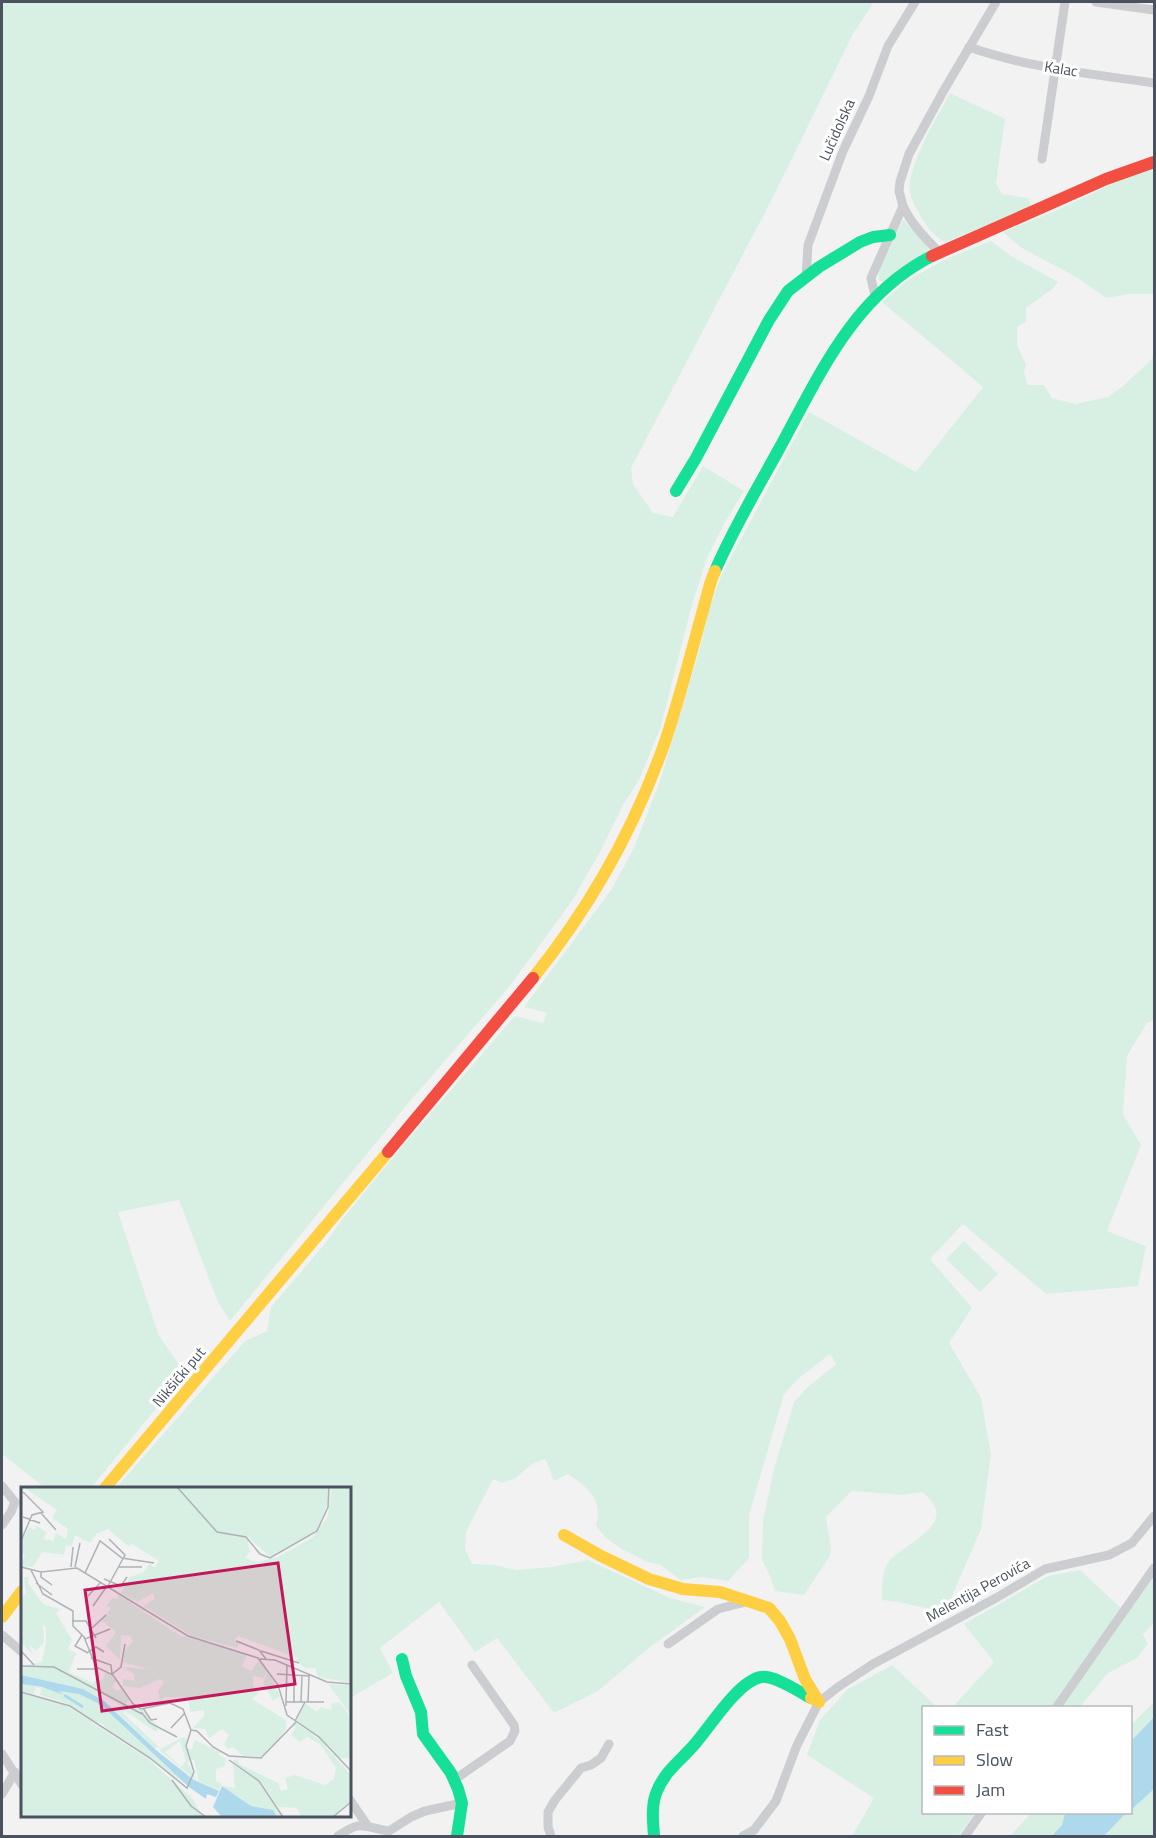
<svg xmlns="http://www.w3.org/2000/svg" width="1156" height="1838" viewBox="0 0 1156 1838" font-family="'Titillium Web',sans-serif">
  <style>
    .green { fill: #d8f0e4 }
    .water { fill: #aed9ec }
    .lines { fill: none; stroke-linecap: round; stroke-linejoin: round }
    .street { stroke: #cbcdd0; stroke-width: 9 }
    .fast { stroke: #16e098; stroke-width: 12 }
    .slow { stroke: #ffcf43; stroke-width: 12 }
    .jam { stroke: #f24e42; stroke-width: 12 }
    .labels { text-anchor: middle; stroke-width: 6; stroke-linejoin: round; paint-order: stroke }
    .street-label { font-size: 15px; fill: #49525e; stroke: #fff }
    .inset-river { fill: none; stroke: #aed9ec; stroke-width: 3 }
    .inset-road { fill: none; stroke: #aeb2b7; stroke-width: 1.5 }
    .view { fill: #c2185b; fill-opacity: 0.15; stroke: #c2185b; stroke-width: 3 }
    .inset-edge { fill: none; stroke: #49525e; stroke-width: 3 }
  </style>
  <rect width="100%" height="100%" fill="#f2f2f2"/>
  <!-- green -->
  <g class="green">
    <polygon points="2,2 874,2 853,34 771,201 631,468 633,484 653,513 673,517 703,466 744,491 724,524 707,558 692,605 660,729 639,780 623,805 601,850 572,901 509,987 411,1100 230,1321 218,1302 179,1200 118,1212 159,1336 185,1373 91,1488 45,1488 2,1454"/>
    <path d="M 950,93 L 1005,119 L 996,183 L 1002,194 L 1028,198 L 1032,207 L 945,242 C 941,240 937,237 934,234 C 927,228 911,202 910,193 C 906,166 937,118 950,93 Z"/>
    <polygon points="1154,168 1154,294 1130,294 1106,298 1078,278 1020,247 1003,232 1053,212 1143,170"/>
    <path d="M 903,219 L 929,249 L 927,254 L 883,282 L 879,280 C 876,264 896,234 903,219 Z"/>
    <path d="M 991,241 L 1011,256 L 1058,282 L 1051,290 L 1026,308 L 1026,322 L 1017,327 L 1017,345 L 1026,364 L 1024,373 L 1028,385 L 1044,385 L 1052,398 L 1076,404 L 1108,397 L 1123,386 L 1152,359 L 1154,346 L 1154,1020 L 1147,1023 L 1127,1056 L 1123,1114 L 1141,1145 L 1107,1231 L 1146,1246 L 1138,1286 L 1046,1294 L 963,1224 L 930,1259 L 972,1308 L 949,1343 L 981,1398 L 991,1454 L 981,1529 L 953,1594 L 948,1613 L 898,1602 L 882,1600 C 882,1586 881,1572 890,1560 C 901,1547 945,1529 935,1507 C 933,1502 927,1497 923,1492 L 903,1495 L 852,1491 L 826,1517 L 831,1548 L 830,1556 L 804,1595 L 775,1591 L 770,1576 L 762,1560 L 763,1520 L 774,1469 L 794,1402 L 809,1386 L 836,1364 L 830,1354 L 798,1379 L 784,1394 L 749,1515 L 749,1558 L 728,1581 L 702,1577 L 681,1580 L 659,1564 L 647,1562 L 620,1548 L 606,1538 L 596,1526 C 603,1498 589,1489 568,1474 L 554,1481 L 547,1462 L 544,1459 L 532,1464 L 516,1478 L 502,1483 L 493,1479 L 466,1532 L 465,1549 L 472,1564 L 493,1565 L 517,1570 L 552,1567 L 588,1560 L 670,1598 L 705,1607 L 649,1648 L 598,1691 L 554,1713 L 497,1638 L 475,1652 L 439,1602 L 380,1648 L 393,1673 L 350,1698 L 350,1488 L 116,1488 L 245,1341 L 267,1331 L 271,1307 L 324,1245 L 344,1217 L 400,1149 L 515,1016 L 543,1023 L 547,1013 L 524,1007 L 611,890 L 633,850 L 659,784 L 699,652 L 709,610 L 721,576 L 809,412 L 916,472 L 983,387 L 882,302 L 908,280 L 948,258 Z"/>
    <polygon points="964,1241 998,1274 980,1292 946,1259"/>
    <polygon points="1154,1562 1154,1623 1143,1634 1148,1644 1137,1658 1108,1673 1080,1707 952,1708 994,1662 964,1624 1048,1576 1080,1570 1121,1608"/>
    <polygon points="892,1665 937,1707 924,1708 924,1812 975,1813 958,1836 852,1836 874,1798 807,1755 820,1720 848,1689"/>
    <polygon points="1154,1702 1154,1717 1131,1741 1131,1725"/>
    <polygon points="1154,1789 1154,1836 1104,1836 1125,1814 1130,1812 1131,1810"/>
    <polygon points="1031,1813 1065,1813 1062,1825 1052,1836 1010,1836"/>
  </g>
  <!-- water -->
  <g class="water">
    <polygon points="1154,1717 1154,1789 1131,1810 1131,1741"/>
    <polygon points="1065,1813 1065,1812 1126,1813 1104,1836 1052,1836 1062,1825"/>
  </g>
  <g class="lines">
    <!-- street -->
    <g class="street">
      <polyline points="1096,2 1154,10"/>
      <path d="M 969,47 C 1029,68 1092,74 1154,83"/>
      <polyline points="1042,159 1065,2"/>
      <path d="M 903,206 C 912,225 925,238 940,253"/>
      <polyline points="806,278 808,245 843,151 869,96 888,46 915,2"/>
      <polyline points="875,296 871,278 903,206 899,191 900,182 909,154 944,90 996,2"/>
      <polyline points="2,1486 15,1502 11,1512 2,1525"/>
      <polyline points="2,1635 22,1652"/>
      <polyline points="668,1644 718,1609 746,1602"/>
      <polyline points="1056,1708 1154,1568"/>
      <polyline points="2,1754 22,1785"/>
      <polyline points="454,1780 510,1741 515,1731 514,1725 472,1665"/>
      <polyline points="2,1794 15,1772"/>
      <polyline points="350,1800 367,1825"/>
      <path d="M 338,1836 C 363,1819 362,1827 389,1831 L 411,1817 L 425,1811 L 462,1803"/>
      <polyline points="551,1836 548,1827 548,1812 555,1800 581,1768 591,1765 601,1758 609,1744"/>
      <polyline points="743,1836 754,1830 776,1801 797,1745 819,1702 838,1687 873,1664 996,1598 1045,1569 1109,1555 1132,1543 1154,1516"/>
      <polyline points="965,1836 982,1812"/>
    </g>
    <!-- fast -->
    <g class="fast">
      <polyline points="676,491 696,458 769,320 788,291 819,267 860,242 873,237 890,235"/>
      <path d="M 715,571 C 733,529 757,489 779,449 C 819,376 853,296 932,256"/>
      <polyline points="402,1659 406,1676 421,1712 423,1734 451,1773 458,1789 462,1803 457,1836"/>
      <path d="M 654,1836 C 653,1822 651,1804 657,1791 C 665,1771 681,1760 694,1745 C 710,1727 738,1681 761,1677 C 775,1675 799,1692 811,1698"/>
    </g>
    <!-- slow -->
    <g class="slow">
      <path d="M 533,978 C 592,905 635,828 666,739 C 683,687 696,634 711,581 L 715,571"/>
      <polyline points="105,1488 388,1152"/>
      <polyline points="564,1535 601,1556 649,1579 683,1589 720,1592 769,1608 780,1621 790,1639 805,1679 819,1702 811,1698"/>
      <polyline points="2,1617 22,1591"/>
    </g>
    <!-- jam -->
    <g class="jam">
      <polyline points="932,256 1106,179 1154,162"/>
      <polyline points="388,1152 533,978"/>
    </g>
  </g>
  <g class="labels">
    <!-- street labels -->
    <g class="street-label">
      <text transform="translate(1061 69) rotate(9)" y="5">Kalac</text>
      <text transform="translate(837 130) rotate(-66)" y="5">Lučidolska</text>
      <text transform="translate(179 1377) rotate(-50)" y="5">Nikšićki put</text>
      <text transform="translate(978 1590) rotate(-29)" y="5">Melentija Perovića</text>
    </g>
  </g>
  <!-- overview -->
  <g transform="translate(21 1487)">
    <rect width="330" height="330" fill="#f2f2f2"/>
    <path d="M 2,0 L 308,0 L 307,15 L 296,43 L 249,70 L 226,49 L 229,65 L 224,71 L 236,75 L 257,70 L 292,50 L 306,31 L 311,0 L 330,0 L 330,196 L 297,190 L 294,181 L 284,181 L 275,174 L 277,171 L 217,149 L 213,154 L 218,156 L 216,161 L 171,149 L 122,119 L 134,112 L 132,106 L 116,115 L 100,106 L 109,90 L 123,85 L 128,77 L 134,80 L 138,74 L 111,57 L 107,59 L 87,42 L 75,47 L 69,56 L 54,48 L 51,59 L 45,58 L 43,68 L 21,65 L 12,80 L 0,79 L 4,67 L 0,67 L 0,56 L 8,40 L 13,43 L 16,39 L 25,45 L 23,52 L 32,54 L 35,46 L 45,52 L 47,42 L 31,31 L 36,23 ZM 3,90 L 8,90 L 7,96 L 22,117 L 39,122 L 35,126 L 51,153 L 47,162 L 55,166 L 48,185 L 72,196 L 75,191 L 81,194 L 85,186 L 92,190 L 95,194 L 91,200 L 97,204 L 101,201 L 108,212 L 105,217 L 121,223 L 138,240 L 135,245 L 103,223 L 103,227 L 138,260 L 133,261 L 91,220 L 104,221 L 73,201 L 83,214 L 62,202 L 0,188 L 0,179 L 21,175 L 25,154 L 25,141 L 22,137 L 23,155 L 15,164 L 8,158 L 12,168 L 0,155 L 3,147 L 0,144 L 0,108 L 5,108 ZM 98,108 L 158,148 L 226,167 L 221,179 L 230,184 L 238,173 L 246,183 L 243,191 L 232,189 L 232,198 L 239,205 L 231,212 L 265,233 L 265,241 L 257,254 L 240,270 L 222,269 L 212,260 L 207,262 L 203,257 L 208,248 L 201,242 L 188,251 L 184,242 L 172,241 L 183,229 L 183,223 L 169,225 L 167,211 L 144,210 L 139,214 L 137,204 L 143,195 L 139,192 L 119,201 L 102,199 L 102,192 L 114,194 L 113,187 L 101,180 L 127,182 L 102,175 L 104,163 L 112,154 L 109,149 L 100,148 L 99,173 L 85,159 L 95,145 L 80,133 L 90,121 L 86,119 L 91,111 L 96,112 ZM 247,184 L 259,209 L 252,214 L 242,196 ZM 0,197 L 58,207 L 80,218 L 166,298 L 90,246 L 82,237 L 70,234 L 45,216 L 19,208 L 20,201 L 15,200 L 13,207 L 0,204 ZM 307,197 L 330,198 L 330,229 L 317,210 ZM 0,206 L 43,217 L 127,272 L 172,312 L 182,330 L 0,330 ZM 318,215 L 330,231 L 330,271 L 319,271 L 275,233 L 284,216 L 296,225 L 300,220 L 311,223 L 310,217 ZM 275,236 L 295,249 L 330,288 L 330,314 L 311,330 L 280,330 L 276,321 L 257,320 L 241,296 L 211,274 L 217,272 L 218,277 L 257,296 L 260,304 L 267,302 L 264,291 L 274,288 L 304,298 L 313,292 L 315,281 L 299,257 L 286,250 L 279,255 L 270,248 L 275,240 L 271,238 ZM 162,250 L 166,252 L 165,262 L 171,262 L 174,253 L 201,266 L 196,266 L 205,272 L 203,280 L 195,282 L 195,294 L 201,297 L 198,303 L 178,295 L 173,273 L 166,274 L 176,294 L 138,263 ZM 159,254 L 165,274 L 160,280 L 144,265 ZM 212,277 L 237,294 L 261,330 L 256,330 L 252,323 L 230,319 L 201,299 L 214,301 Z" fill="#d8f0e4" fill-rule="evenodd"/>
    <path d="M 0,188 L 62,202 L 83,214 L 135,263 L 173,293 L 198,304 L 195,310 L 186,307 L 185,312 L 168,300 L 80,218 L 58,207 L 38,204 L 43,208 L 21,200 L 0,197 ZM 201,299 L 230,319 L 252,323 L 256,330 L 200,329 L 192,320 Z" fill="#aed9ec"/>
    <path class="inset-river" d="M 43,208 L 62,220"/>
    <path class="inset-road" d="M 156,0 L 196,45 L 225,50 L 239,67 L 249,71 L 296,44 L 307,20 L 308,0M 20,26 L 35,43M 2,30 L 19,36M 0,54 L 11,28 L 22,25 L 2,5M 0,80 L 20,85 L 56,81 L 167,149 L 237,171 L 257,198 L 266,228 L 298,250 L 330,284M 50,80 L 52,60M 54,80 L 59,56M 98,80 L 121,80M 20,85 L 20,90 L 31,98M 64,86 L 79,54 L 101,71 L 133,76M 83,92 L 100,99 L 106,90M 15,96 L 31,108M 87,99 L 104,68 L 88,52M 67,109 L 80,95M 72,119 L 86,99M 51,134 L 65,134 L 75,151M 71,141 L 85,128M 61,148 L 54,159 L 67,166M 64,152 L 89,142M 215,154 L 238,163 L 245,172M 0,164 L 13,178M 240,164 L 278,176M 67,165 L 75,160 L 83,165M 70,171 L 90,178 L 91,187 L 100,180 L 104,157M 239,172 L 254,173 L 306,195 L 330,197M 0,179 L 33,180 L 121,227M 56,182 L 76,182M 256,187 L 288,189 L 287,215M 0,205 L 49,219 L 129,271 L 166,301 L 173,285 L 165,259 L 170,243 L 162,222 L 149,216 L 120,222 L 112,217 L 92,188 L 75,180 L 63,150 L 52,139 L 52,124 L 22,107 L 10,83M 265,215 L 266,178M 280,215 L 281,188M 273,216 L 273,187M 265,219 L 265,215 L 303,215M 122,221 L 130,233 L 136,232M 120,225 L 129,236 L 156,250M 274,234 L 284,215M 150,241 L 164,226M 170,243 L 176,244 L 192,260 L 208,269 L 240,271 L 275,235M 208,273 L 238,294 L 262,330M 151,293 L 170,319 L 185,330M 312,330 L 330,315"/>
    <path class="view" d="M 257,76 L 274,197 L 81,224 L 64,103 Z"/>
    <rect width="330" height="330" class="inset-edge"/>
  </g>
  <!-- border -->
  <rect width="1156" height="1838" fill="none" stroke="#49525e" stroke-width="6"/>
  <!-- legend -->
  <rect x="922" y="1706" width="210" height="108" fill="#ffffff" stroke="#b6babf" stroke-width="1.5"/>
  <rect x="934" y="1726" width="30" height="9" fill="#16e098" stroke="#b6babf" stroke-width="1.5"/>
  <text x="976" y="1736" font-size="18" fill="#49525e">Fast</text>
  <rect x="934" y="1756" width="30" height="9" fill="#ffcf43" stroke="#b6babf" stroke-width="1.5"/>
  <text x="976" y="1766" font-size="18" fill="#49525e">Slow</text>
  <rect x="934" y="1786" width="30" height="9" fill="#f24e42" stroke="#b6babf" stroke-width="1.5"/>
  <text x="976" y="1796" font-size="18" fill="#49525e">Jam</text>
</svg>
